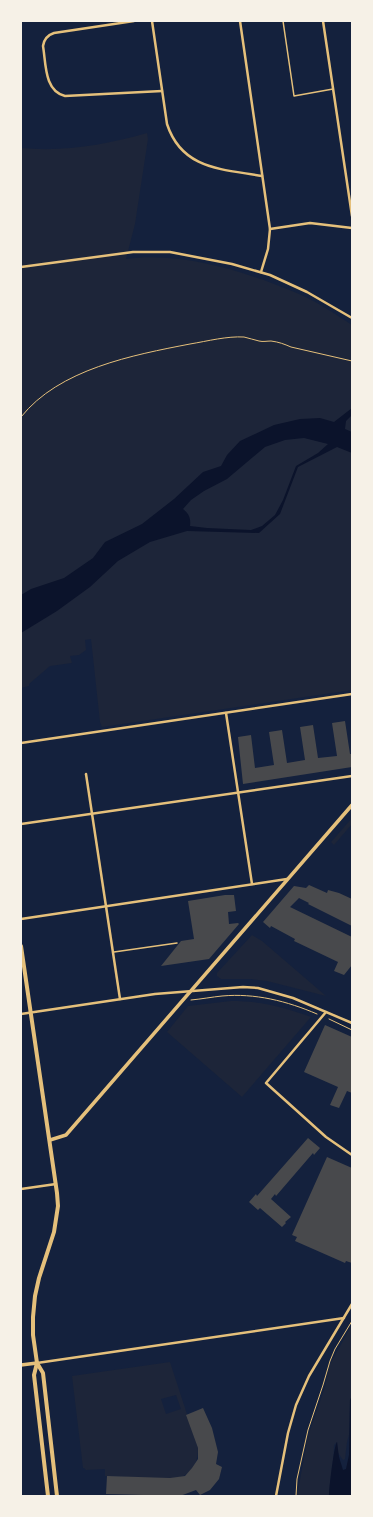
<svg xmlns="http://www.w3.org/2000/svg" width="373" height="1517" viewBox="0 0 373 1517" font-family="'Source Sans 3',sans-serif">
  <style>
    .green { fill: #1d2539; fill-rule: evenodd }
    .water { fill: #0b132b; fill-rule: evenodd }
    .building { fill: #48494c }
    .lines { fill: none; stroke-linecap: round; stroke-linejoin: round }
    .path { stroke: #e5c07b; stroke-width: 1 }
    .service { stroke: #e5c07b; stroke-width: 1.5 }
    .minor { stroke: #e5c07b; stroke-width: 2.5 }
    .tertiary { stroke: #e5c07b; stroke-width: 3.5 }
    .secondary { stroke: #e5c07b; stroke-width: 3.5 }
    .primary { stroke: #e5c07b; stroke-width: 4 }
  </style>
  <rect width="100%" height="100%" fill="#14213d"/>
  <!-- green -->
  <g class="green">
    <path d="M 147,133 L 148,139 L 135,224 L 126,259 C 181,251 248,272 299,294 C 318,302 335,314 352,325 L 352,690 L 102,727 L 100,722 L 91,639 L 85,640 L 86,650 L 79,655 L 70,656 L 72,663 L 50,666 L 29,684 L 29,686 L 21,688 L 21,148 C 63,152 106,145 147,133 Z"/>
    <polygon points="352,818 352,824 334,845 331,842"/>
    <polygon points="252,935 262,941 326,996 267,981 251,979 221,979 217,976 217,973"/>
    <path d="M 231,1001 C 261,1001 283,1007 311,1017 L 242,1097 L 167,1032 L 188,1006 Z"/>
    <path d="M 352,1325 L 352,1396 L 350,1400 L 349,1435 L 347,1442 L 345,1459 L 343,1460 L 338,1453 L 337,1442 L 334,1445 C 334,1462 330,1479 329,1496 L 297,1496 L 308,1436 L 325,1387 L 329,1366 Z"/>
    <path d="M 170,1362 L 198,1448 C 198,1459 195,1469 185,1475 C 176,1482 121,1476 107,1476 L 105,1476 L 105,1469 L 86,1470 L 84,1468 L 83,1468 L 72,1376 ZM 176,1395 L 181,1409 L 166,1414 L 161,1399 Z"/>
  </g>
  <!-- water -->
  <g class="water">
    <path d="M 352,408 L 352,415 L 346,421 L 345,429 L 352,432 L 352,453 L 337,447 L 298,467 L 280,514 L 259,533 L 187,531 L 150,542 L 118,561 L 90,587 L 57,611 L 21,633 L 21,595 L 31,589 L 64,578 L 93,558 L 105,542 L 142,524 L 174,499 L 203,472 L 221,466 L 227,455 L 240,441 L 274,425 L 300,419 L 320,418 L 334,422 ZM 304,438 L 328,444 L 318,453 L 296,466 L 283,500 L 275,515 L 262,526 L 251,530 L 207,528 L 190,526 C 191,518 189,514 183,509 L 191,500 L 204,491 L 227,479 L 265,447 L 285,440 Z"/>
    <path d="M 352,1396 L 352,1496 L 329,1496 C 329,1488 334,1445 337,1442 L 339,1457 L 343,1470 L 346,1469 L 349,1455 L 350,1400 Z"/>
  </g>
  <!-- building -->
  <g class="building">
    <polygon points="345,721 350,754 352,754 352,767 243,784 238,737 251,735 255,768 274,765 269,732 282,730 287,763 305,760 300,727 313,725 318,758 337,756 332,723"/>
    <polygon points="309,885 327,893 328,890 339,893 352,899 352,926 308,904 309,903 299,898 290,907 352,937 352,965 344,975 334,971 338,962 294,941 295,939 271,926 270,928 263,922 294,886 306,888"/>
    <polygon points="225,895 234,895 236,911 228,912 229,924 238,923 239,924 209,959 161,966 181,941 194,939 188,901"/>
    <polygon points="325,1025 352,1037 352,1093 347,1091 339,1108 330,1105 338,1087 304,1072"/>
    <polygon points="308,1138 320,1148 314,1155 313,1153 276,1196 275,1194 271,1199 291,1217 285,1222 286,1223 282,1227 260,1208 258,1210 249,1202 256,1194 257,1196"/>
    <polygon points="327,1157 352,1168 352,1263 346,1261 345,1263 295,1241 297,1237 292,1235"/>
    <polygon points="203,1408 212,1428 218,1452 216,1464 222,1467 219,1479 210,1490 200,1495 196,1490 180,1496 106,1494 107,1476 170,1478 185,1476 192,1468 198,1459 198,1448 186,1415"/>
  </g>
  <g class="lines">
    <!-- path -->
    <g class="path">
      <path d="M 21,417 C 59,369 133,355 190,344 C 208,341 227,336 244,337 C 249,338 254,340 259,341 C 263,342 267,341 271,341 C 279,342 284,344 291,347 L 352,361"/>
      <path d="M 191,1000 C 202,999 212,997 222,996 C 255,993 287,1001 317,1014"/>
      <polyline points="329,1019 352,1030"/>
      <polyline points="296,1496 297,1479 308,1430 323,1385 330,1361 335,1349 352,1321"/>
    </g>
    <!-- service -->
    <g class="service">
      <polyline points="283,21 294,96 333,89"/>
      <polyline points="114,952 177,943"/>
    </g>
    <!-- minor -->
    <g class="minor">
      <path d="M 134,21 L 54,33 C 48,35 44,39 43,46 C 46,63 44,91 65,96 L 162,91"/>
      <path d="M 152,21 L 167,124 C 182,170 223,169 262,176"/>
      <polyline points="240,21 270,229 268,249 261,272"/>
      <polyline points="323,21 352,216"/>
      <polyline points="270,229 310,223 352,228"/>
      <polyline points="21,267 133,252 170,252 232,264 270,275 307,292 352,318"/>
      <polyline points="226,713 252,884"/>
      <polyline points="21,743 352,694"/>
      <polyline points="86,774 120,999"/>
      <polyline points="21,824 352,776"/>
      <polyline points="21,919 287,879"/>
      <polyline points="326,1012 266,1083 326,1137 352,1155"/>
      <polyline points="21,1014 155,994 243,987 258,988 293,998 352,1023"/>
      <polyline points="21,1189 56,1184"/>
      <polyline points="37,1363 344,1318"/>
      <polyline points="276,1496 288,1433 296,1405 309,1376 352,1304"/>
    </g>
    <!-- tertiary -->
    <polyline class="tertiary" points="21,1365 37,1363"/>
    <!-- secondary -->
    <polyline class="secondary" points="50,1140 66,1135 352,805"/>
    <!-- primary -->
    <g class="primary">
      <polyline points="21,946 57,1193 58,1206 54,1232 39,1278 35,1296 33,1317 33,1335 37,1363 43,1373 57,1496"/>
      <polyline points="37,1363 34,1375 48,1496"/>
    </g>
  </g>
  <!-- border -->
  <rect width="373" height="1517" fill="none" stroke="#f6f1e7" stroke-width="44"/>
</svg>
